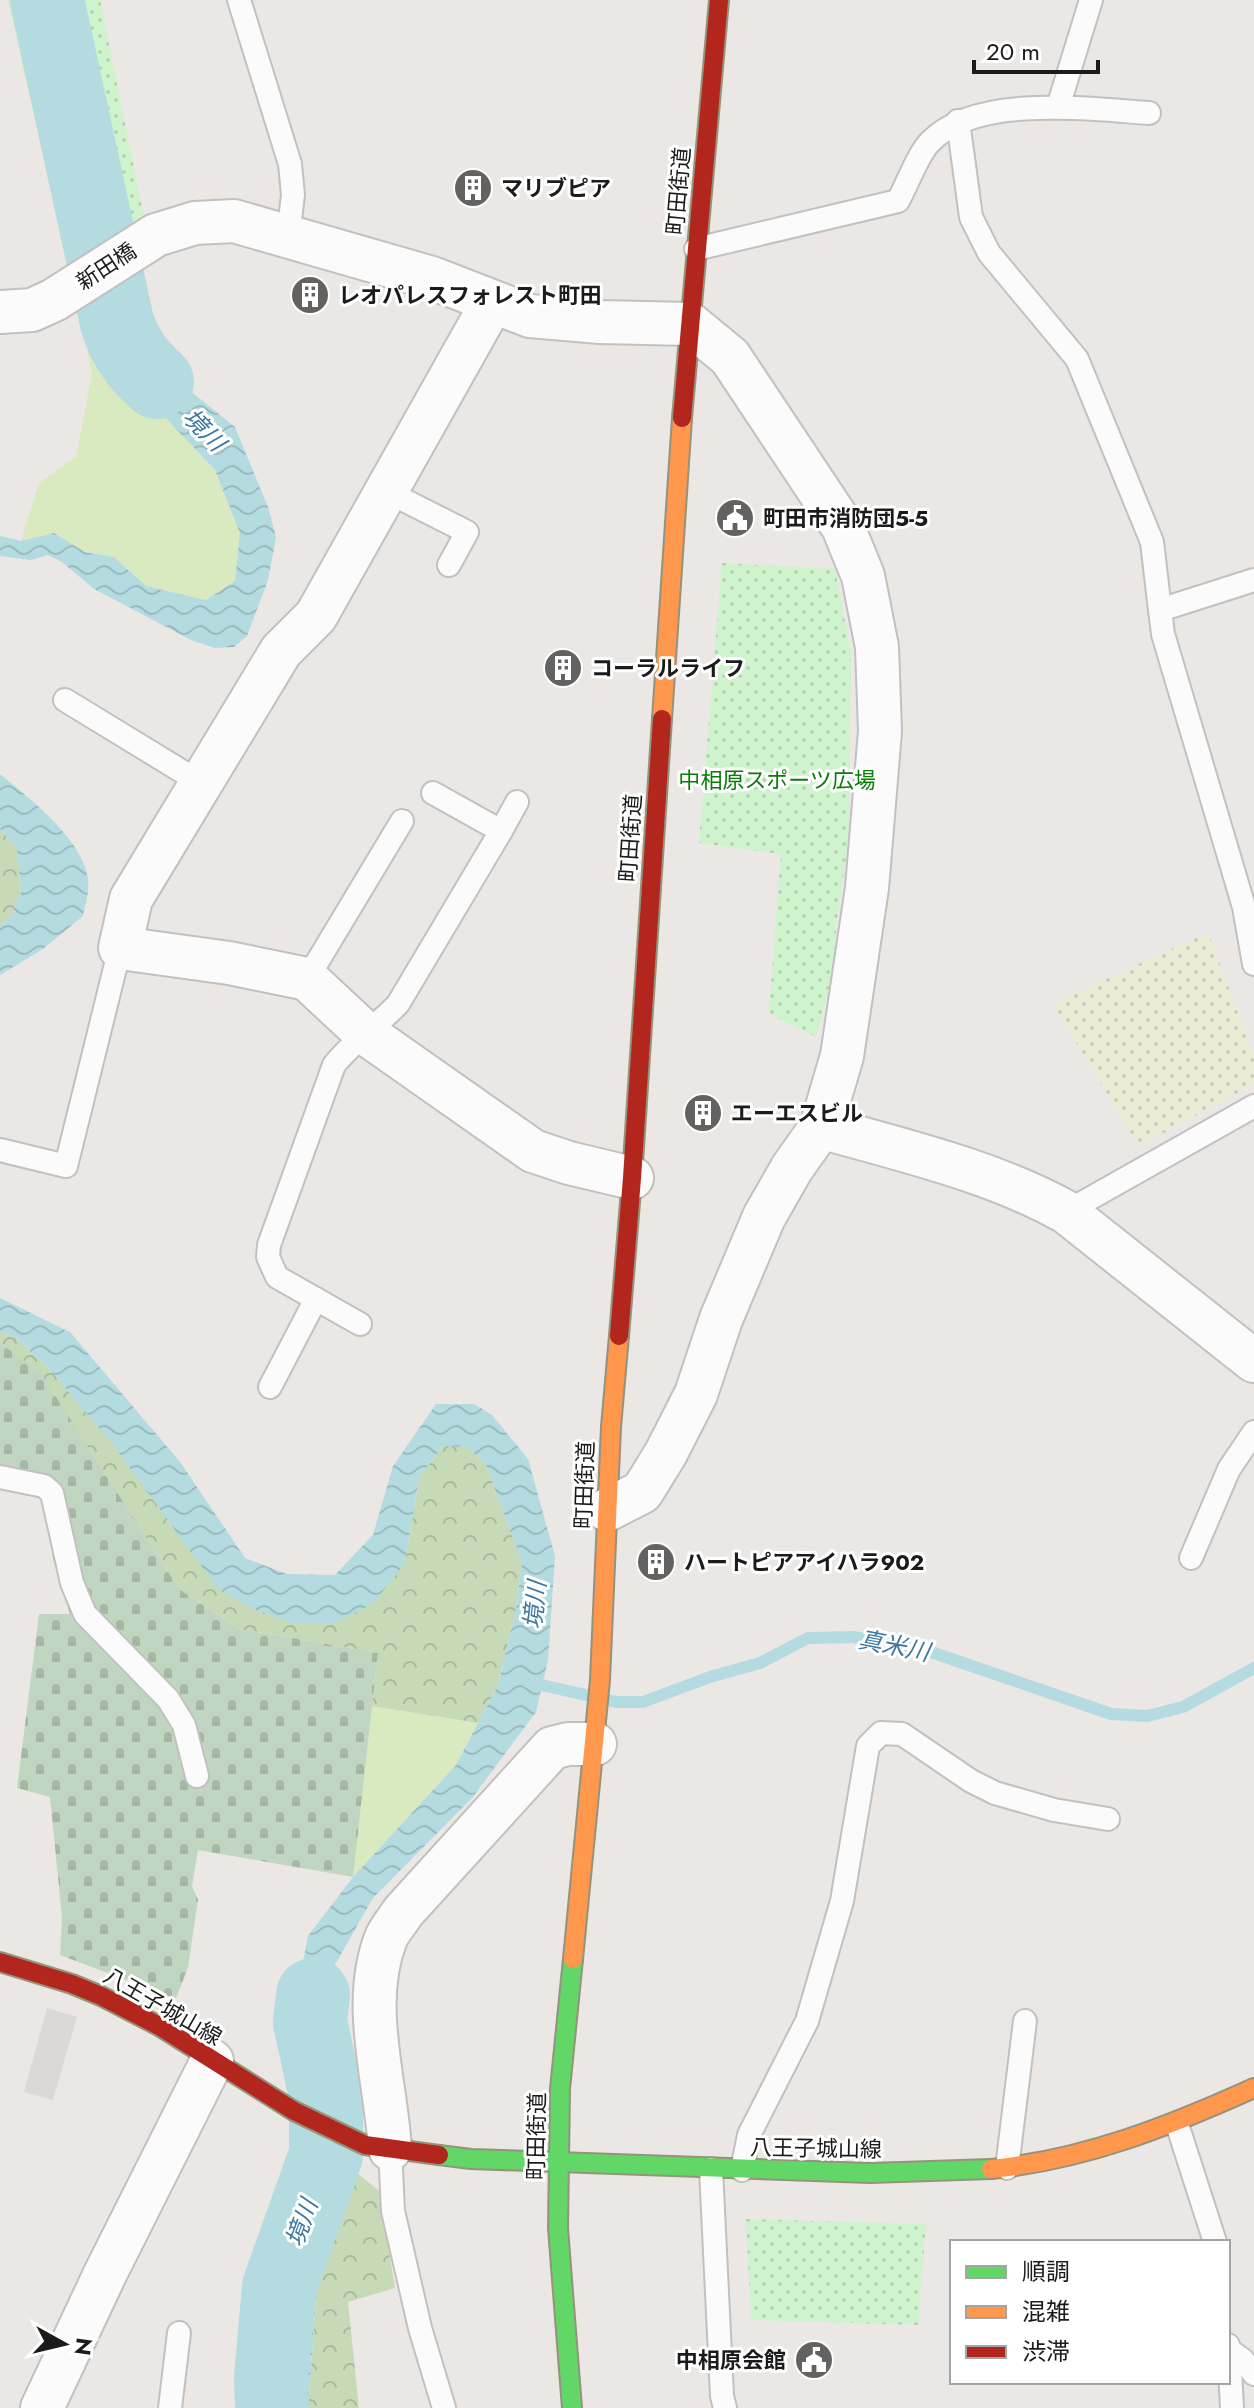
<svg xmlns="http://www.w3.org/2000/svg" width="1254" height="2408" viewBox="0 0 1254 2408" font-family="Jost,'Noto Sans JP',sans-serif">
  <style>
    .farmland { fill: url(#farmland-dots) }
    .grass { fill: #daeac0 }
    .forest { fill: url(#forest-crowns) }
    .cemetery { fill: url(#cemetery-stones) }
    .park { fill: url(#park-dots) }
    .parking { fill: #dad9d7 }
    .water { fill: url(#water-waves) }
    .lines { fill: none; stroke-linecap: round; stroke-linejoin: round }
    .stream { stroke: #b4dbe0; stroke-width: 12 }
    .river { stroke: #b4dbe0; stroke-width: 74 }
    .lane-casing { stroke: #c2c1c0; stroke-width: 26 }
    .street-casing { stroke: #c2c1c0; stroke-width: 46 }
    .fast-casing { stroke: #94937c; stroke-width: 22 }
    .slow-casing { stroke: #94937c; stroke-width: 22 }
    .jam-casing { stroke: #94937c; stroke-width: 22 }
    .lane { stroke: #fcfbfb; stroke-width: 22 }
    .street { stroke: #fcfbfb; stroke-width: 42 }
    .fast { stroke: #63d668; stroke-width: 18 }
    .slow { stroke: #ff974d; stroke-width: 18 }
    .jam { stroke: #b3261e; stroke-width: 18 }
    .labels { text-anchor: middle; stroke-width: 6; stroke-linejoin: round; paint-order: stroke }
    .poi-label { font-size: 22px; font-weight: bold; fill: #1b1b1b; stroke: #fff; text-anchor: start }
    .street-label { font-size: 22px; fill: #1b1b1b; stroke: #fff }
    .park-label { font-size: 22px; fill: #067e05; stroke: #fff }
    .water-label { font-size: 24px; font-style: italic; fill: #3e78a0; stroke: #fff }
  </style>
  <defs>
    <pattern id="farmland-dots" width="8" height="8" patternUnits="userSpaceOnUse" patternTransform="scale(2)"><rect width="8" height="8" fill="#ecebd6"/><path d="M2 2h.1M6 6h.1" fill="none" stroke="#cac9b7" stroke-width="1.8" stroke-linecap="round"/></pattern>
    <pattern id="forest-crowns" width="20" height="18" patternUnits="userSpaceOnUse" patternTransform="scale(2)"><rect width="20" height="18" fill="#c7dab7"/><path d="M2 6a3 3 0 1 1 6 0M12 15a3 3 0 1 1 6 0" fill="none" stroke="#aaba9d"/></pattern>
    <pattern id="cemetery-stones" width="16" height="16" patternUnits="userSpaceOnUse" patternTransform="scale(2)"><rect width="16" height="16" fill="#c1d6c0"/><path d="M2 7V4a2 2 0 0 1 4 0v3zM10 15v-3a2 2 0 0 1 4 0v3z" fill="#a5b7a4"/></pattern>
    <pattern id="park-dots" width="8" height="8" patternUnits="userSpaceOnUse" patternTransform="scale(2)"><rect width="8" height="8" fill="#cff3cc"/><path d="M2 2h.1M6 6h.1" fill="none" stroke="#b1d0af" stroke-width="1.8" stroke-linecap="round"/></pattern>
    <pattern id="water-waves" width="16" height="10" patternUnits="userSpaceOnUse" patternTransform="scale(2)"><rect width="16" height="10" fill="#b4dbe0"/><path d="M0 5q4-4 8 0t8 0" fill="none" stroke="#9abbc0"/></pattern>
  </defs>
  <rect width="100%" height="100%" fill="#eae7e4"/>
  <!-- farmland -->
  <polygon class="farmland" points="1208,932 1254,1057 1254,1084 1139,1146 1053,1004"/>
  <!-- grass -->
  <g class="grass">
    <polygon points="8,0 39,0 92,254 68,269"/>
    <polygon points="97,302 126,376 215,470 240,533 235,581 206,600 146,586 114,557 85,552 54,533 21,541 39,483 76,457 92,373 79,313"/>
    <polygon points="372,1706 478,1723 456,1765 353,1877"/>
  </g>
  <!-- forest -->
  <g class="forest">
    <polygon points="0,828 17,849 21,893 10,918 0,926"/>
    <polygon points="0,1331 18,1339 52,1372 254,1609 405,1563 419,1478 443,1446 467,1447 485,1463 522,1562 516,1609 498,1685 478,1723 372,1706 378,1653 239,1629 179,1589 40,1373 0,1343"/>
    <polygon points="356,2172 379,2191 395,2288 348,2302 359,2408 308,2408 319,2257"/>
  </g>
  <!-- cemetery -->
  <polygon class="cemetery" points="0,1343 40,1372 179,1589 239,1629 378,1653 353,1877 198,1850 192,1886 198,1900 188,1967 176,1999 60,1955 62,1917 50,1797 17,1788 39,1614 70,1614 52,1555 57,1511 50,1489 0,1478"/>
  <!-- park -->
  <g class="park">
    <polygon points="62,0 100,0 145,222 116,238"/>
    <polygon points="722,563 835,569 851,653 849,837 836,926 835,964 816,1037 769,1013 781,854 699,843"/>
    <polygon points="746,2219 926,2224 918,2325 751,2320"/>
  </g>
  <!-- parking -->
  <polygon class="parking" points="47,2008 77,2017 53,2100 24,2092"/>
  <!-- water -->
  <g class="water">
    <polygon points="39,0 62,0 116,238 92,254"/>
    <polygon points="125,286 137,348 235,427 268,507 276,537 268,580 247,636 234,647 215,648 191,640 94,589 62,562 48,555 31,560 0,556 0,536 21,541 54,533 85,552 114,557 146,586 206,600 235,581 240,533 215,470 126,376 97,302"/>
    <path d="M 0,774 C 29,798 83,839 88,879 C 90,890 85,905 83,916 L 43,949 L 0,975 L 0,926 L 10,918 L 21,893 L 17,849 L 0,828 Z"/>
    <polygon points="0,1298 70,1332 180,1462 245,1558 287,1574 335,1575 373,1535 393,1466 436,1404 474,1404 492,1415 528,1459 555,1556 548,1660 536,1712 472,1798 373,1898 333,1968 329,2033 360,2104 309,2092 292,2021 308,1936 353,1877 456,1765 498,1685 516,1609 522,1562 485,1463 467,1447 443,1446 419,1478 405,1563 373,1604 334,1623 295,1624 254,1609 218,1589 113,1445 52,1372 18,1339 0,1331"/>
    <polygon points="303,2144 356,2172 319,2257 308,2408 258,2408 257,2281"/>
  </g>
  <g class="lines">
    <!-- stream -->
    <polyline class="stream" points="528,1682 617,1702 643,1702 710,1677 760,1663 808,1638 854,1637 934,1653 1111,1714 1147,1716 1183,1707 1254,1668"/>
    <!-- river -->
    <g class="river">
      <path d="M 47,0 L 117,322 C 125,348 137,364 157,382"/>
      <polyline points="272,2408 271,2378 279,2287 326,2155 326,2096 310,2022 313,1995"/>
    </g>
    <!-- lane casing -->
    <g class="lane-casing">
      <g id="lane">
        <polyline points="239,0 290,164 293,195 288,236"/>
        <polyline points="1058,107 1091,0"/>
        <polyline points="958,121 971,217 989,253 1077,359 1152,542 1160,610 1254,580"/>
        <path d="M 696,249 L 898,201 C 907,185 918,154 930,142 C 976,94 1088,109 1149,113"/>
        <polyline points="386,491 467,532 449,565"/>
        <polyline points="1160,610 1163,634 1244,907 1254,964"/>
        <polyline points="65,700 201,783"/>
        <polyline points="501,831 517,802"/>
        <polyline points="307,979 402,821"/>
        <polyline points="0,1150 66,1166 120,948"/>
        <polyline points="1066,1212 1254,1106"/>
        <path d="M 360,1324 L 277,1277 L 268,1257 L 269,1245 L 334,1065 C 353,1041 377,1026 398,1004 L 501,831 L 433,793"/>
        <polyline points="270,1387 316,1299"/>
        <polyline points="0,1477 44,1486 52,1493 72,1583 85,1614 168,1699 184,1725 197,1776"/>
        <polyline points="1191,1558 1229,1469 1254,1432"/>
        <polyline points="1177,2124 1215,2242"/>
        <polyline points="390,2149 393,2211 420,2328 444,2408"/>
        <polyline points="1007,2168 1025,2021"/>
        <polyline points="711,2169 722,2396 725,2408"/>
        <polyline points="742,2170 749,2135 807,2021 842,1901 868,1746 881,1733 902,1734 971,1781 995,1793 1054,1810 1108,1819"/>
        <polyline points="1228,2345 1229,2350 1243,2360 1254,2374"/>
        <polyline points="1229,2350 1232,2408"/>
        <polyline points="170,2408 179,2333"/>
      </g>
    </g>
    <!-- street casing -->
    <g class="street-casing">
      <g id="street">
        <polyline points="492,303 316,616 281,651 131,899 120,948 229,963 307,979 365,1033 533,1151 569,1163 632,1178"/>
        <polyline points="0,312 32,310 54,300 156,235 195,223 234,221 432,278 530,316 600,322 690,324 730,357 843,527 863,576 877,647 880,731 867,888 842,1056 821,1127 792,1168 764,1217 721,1319 696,1394 666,1453 642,1492 607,1510"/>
        <path d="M 821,1127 C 904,1151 990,1170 1066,1212 L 1254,1361"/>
        <path d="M 390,2149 C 386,2081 360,2004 386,1938 C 390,1929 398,1920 403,1912 L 552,1748 L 568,1744 L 595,1744"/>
        <polyline points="42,2408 105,2274 212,2061"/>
      </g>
    </g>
    <!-- fast casing -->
    <g class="fast-casing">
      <g id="fast">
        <polyline points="439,2155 471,2159 870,2173 991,2169"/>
        <polyline points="572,2408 558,2228 560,2089 573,1959"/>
      </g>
    </g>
    <!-- slow casing -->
    <g class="slow-casing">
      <g id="slow">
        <polyline points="662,719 682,418"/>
        <polyline points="573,1959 600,1680 611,1427 619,1336"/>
        <path d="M 991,2169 C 1084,2160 1170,2126 1254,2088"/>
      </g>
    </g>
    <!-- jam casing -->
    <g class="jam-casing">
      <g id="jam">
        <polyline points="682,418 719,0"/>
        <polyline points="619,1336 632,1178 662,719"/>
        <polyline points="0,1962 72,1984 101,1996 159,2026 294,2111 365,2145 439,2155"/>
      </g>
    </g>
    <!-- lane -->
    <use href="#lane" class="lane"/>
    <!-- street -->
    <use href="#street" class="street"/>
    <!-- fast -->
    <use href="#fast" class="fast"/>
    <!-- slow -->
    <use href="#slow" class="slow"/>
    <!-- jam -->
    <use href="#jam" class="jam"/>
  </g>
  <!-- icons -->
  <defs>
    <g id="building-disc" transform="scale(2)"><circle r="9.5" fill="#636261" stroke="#fff"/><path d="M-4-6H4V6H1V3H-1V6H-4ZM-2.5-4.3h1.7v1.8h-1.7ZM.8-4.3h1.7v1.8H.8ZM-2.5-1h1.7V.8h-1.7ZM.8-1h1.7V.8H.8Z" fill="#fff"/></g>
    <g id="civic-disc" transform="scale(2)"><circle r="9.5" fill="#636261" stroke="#fff"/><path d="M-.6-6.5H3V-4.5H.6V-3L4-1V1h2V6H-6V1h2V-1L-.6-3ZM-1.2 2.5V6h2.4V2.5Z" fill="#fff"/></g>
  </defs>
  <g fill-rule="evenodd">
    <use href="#building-disc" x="473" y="188"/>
    <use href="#building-disc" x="310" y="295"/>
    <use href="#civic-disc" x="735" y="518"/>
    <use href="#building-disc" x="563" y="668"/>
    <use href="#building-disc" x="703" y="1113"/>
    <use href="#building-disc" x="656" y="1562"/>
    <use href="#civic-disc" x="814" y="2360"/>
  </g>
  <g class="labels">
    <!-- poi labels -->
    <g class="poi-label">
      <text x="501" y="196">マリブピア</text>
      <text x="338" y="303">レオパレスフォレスト町田</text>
      <text x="763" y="526">町田市消防団5-5</text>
      <text x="591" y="676">コーラルライフ</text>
      <text x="731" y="1121">エーエスビル</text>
      <text x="684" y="1570">ハートピアアイハラ902</text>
      <text x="786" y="2368" text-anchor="end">中相原会館</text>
    </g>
    <!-- street labels -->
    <g class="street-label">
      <text transform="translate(678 191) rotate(-85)" y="8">町田街道</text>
      <text transform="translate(106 266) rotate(-33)" y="8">新田橋</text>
      <text transform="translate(630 838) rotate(-86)" y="8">町田街道</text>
      <text transform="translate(584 1485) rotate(-88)" y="8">町田街道</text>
      <text transform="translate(163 2006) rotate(30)" y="8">八王子城山線</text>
      <text transform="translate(536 2136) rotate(-89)" y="8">町田街道</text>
      <text transform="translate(816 2148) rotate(1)" y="8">八王子城山線</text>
    </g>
    <!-- park labels -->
    <g class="park-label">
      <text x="777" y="788">中相原スポーツ広場</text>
    </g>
    <!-- water labels -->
    <g class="water-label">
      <text transform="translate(204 430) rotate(46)" y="8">境川</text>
      <text transform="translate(535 1605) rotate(-84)" y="8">境川</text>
      <text transform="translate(894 1646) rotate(11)" y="8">真米川</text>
      <text transform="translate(302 2223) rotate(-70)" y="8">境川</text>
    </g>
  </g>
  <!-- legend -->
  <rect x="950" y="2240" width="280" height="144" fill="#ffffff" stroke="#a4a4a4" stroke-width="2"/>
  <rect x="966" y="2266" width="40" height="12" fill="#63d668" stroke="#a4a4a4" stroke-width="2"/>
  <text x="1022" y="2280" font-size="24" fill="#1b1b1b">順調</text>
  <rect x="966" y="2306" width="40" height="12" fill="#ff974d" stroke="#a4a4a4" stroke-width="2"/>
  <text x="1022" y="2320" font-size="24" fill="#1b1b1b">混雑</text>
  <rect x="966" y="2346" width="40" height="12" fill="#b3261e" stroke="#a4a4a4" stroke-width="2"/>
  <text x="1022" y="2360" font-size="24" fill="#1b1b1b">渋滞</text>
  <!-- north arrow -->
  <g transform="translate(64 2344) rotate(98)" stroke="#ffffff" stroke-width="6" paint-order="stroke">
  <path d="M0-6L14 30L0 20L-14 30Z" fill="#1b1b1b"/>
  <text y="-12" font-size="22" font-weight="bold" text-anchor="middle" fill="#1b1b1b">N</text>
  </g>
  <!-- scale -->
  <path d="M974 60v12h124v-12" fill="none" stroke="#1b1b1b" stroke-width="4"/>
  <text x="986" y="60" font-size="24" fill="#1b1b1b" stroke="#ffffff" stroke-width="6" paint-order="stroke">20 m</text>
</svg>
